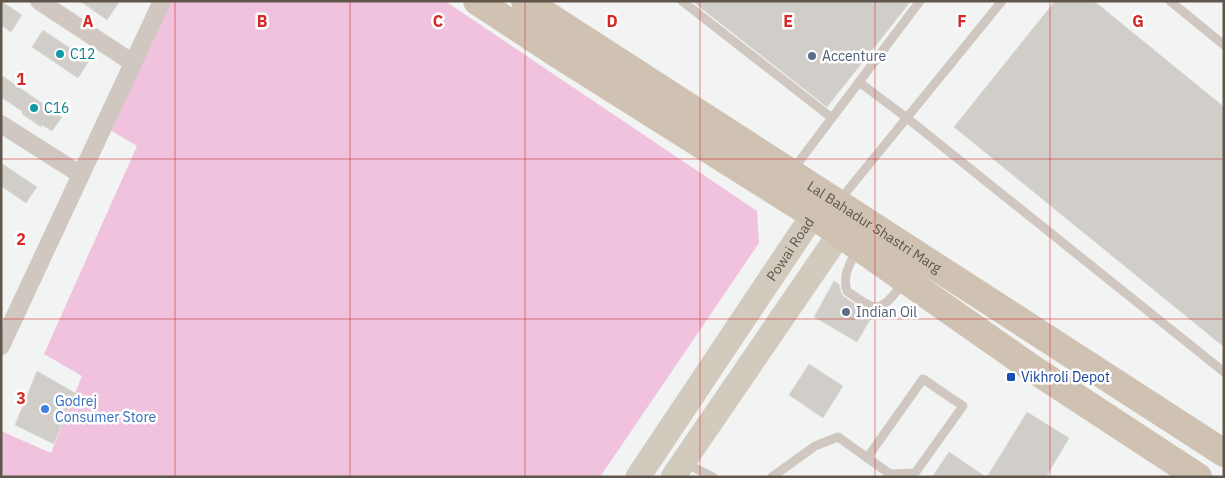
<svg xmlns="http://www.w3.org/2000/svg" width="1225" height="478" viewBox="0 0 1225 478" font-family="'IBM Plex Sans',sans-serif">
  <style>
    .green { fill: #f0c2dd }
    .building { fill: #d1cec9; stroke: #dddbd6 }
    .lines { fill: none; stroke-linecap: round; stroke-linejoin: round }
    .service { stroke: #d0c8c0; stroke-width: 9 }
    .minor { stroke: #d0c8c0; stroke-width: 18 }
    .secondary { stroke: #d3cabe; stroke-width: 25 }
    .primary { stroke: #d0c2b2; stroke-width: 28 }
    .grid { fill: none; stroke: #d62828; stroke-width: 1; stroke-opacity: 0.55 }
    .culture-dot { fill: #0f9aa8; stroke: #fff; stroke-width: 2 }
    .service-dot { fill: #5c6f8a; stroke: #fff; stroke-width: 2 }
    .transit-dot { fill: #1a4fb4; stroke: #fff; stroke-width: 2 }
    .shop-dot { fill: #3f7fe0; stroke: #fff; stroke-width: 2 }
    .labels { text-anchor: middle; stroke-width: 5; stroke-linejoin: round; paint-order: stroke }
    .culture-label { font-size: 14px; fill: #0d838f; stroke: #fff; text-anchor: start }
    .service-label { font-size: 14px; fill: #4e5e75; stroke: #fff; text-anchor: start }
    .street-label { font-size: 14px; fill: #5f554a; stroke: #fff }
    .transit-label { font-size: 14px; fill: #164399; stroke: #fff; text-anchor: start }
    .shop-label { font-size: 14px; fill: #366cbe; stroke: #fff; text-anchor: start }
    .grid-label { font-size: 16px; text-anchor: middle; font-weight: bold; fill: #d62828; stroke: #fff; stroke-width: 5; stroke-linejoin: round; paint-order: stroke }
  </style>
  <rect width="100%" height="100%" fill="#f2f4f4"/>
  <!-- green -->
  <polygon class="green" points="168,1 445,1 757,211 759,243 600,477 1,477 1,431 51,453 82,376 44,354 137,146 105,127"/>
  <!-- building -->
  <g class="building">
    <polygon points="1,1 22,15 11,32 1,25"/>
    <polygon points="80,1 120,1 107,20"/>
    <polygon points="692,1 911,1 827,107"/>
    <polygon points="1055,1 1094,1 1224,107 1224,347 954,127"/>
    <polygon points="43,30 89,61 78,78 32,47"/>
    <polygon points="1,75 62,117 52,131 42,125 41,127 22,114 23,112 1,97"/>
    <polygon points="1,163 37,187 26,203 1,186"/>
    <polygon points="834,281 839,284 841,292 843,296 862,309 874,313 857,342 814,317"/>
    <polygon points="809,364 843,386 823,418 789,395"/>
    <polygon points="37,371 75,393 54,444 15,425"/>
    <polygon points="1027,412 1069,438 1046,477 987,477"/>
    <polygon points="949,452 986,477 932,477"/>
  </g>
  <g class="lines">
    <!-- service -->
    <g class="service">
      <polyline points="682,1 832,118"/>
      <polyline points="1170,1 1224,45"/>
      <polyline points="859,82 907,118 1224,372"/>
      <polyline points="792,171 920,1"/>
      <polyline points="839,201 1002,1"/>
      <path d="M 857,249 C 850,264 842,275 847,291 C 854,296 863,303 871,306 C 885,311 896,291 904,282"/>
      <polyline points="867,458 923,379 963,406 915,473 890,474 888,477"/>
      <polyline points="685,463 713,477"/>
      <polyline points="772,477 815,446 838,437 890,474"/>
    </g>
    <!-- minor -->
    <g class="minor">
      <polyline points="39,1 133,63"/>
      <polyline points="1,124 81,175"/>
      <polyline points="1,346 162,1"/>
    </g>
    <!-- secondary -->
    <path class="secondary" id="s1" d="M 638,477 L 813,215 L 837,204 L 840,233 L 673,477"/>
    <!-- primary -->
    <g class="primary">
      <polyline points="477,1 556,53 813,215 1030,367 1198,477"/>
      <path id="s2" d="M 525,1 L 1224,453"/>
    </g>
  </g>
  <!-- grid -->
  <path class="grid" d="M 175,1 L 175,477M 350,1 L 350,477M 525,1 L 525,477M 700,1 L 700,477M 875,1 L 875,477M 1050,1 L 1050,477M 1,159 L 1224,159M 1,319 L 1224,319"/>
  <!-- markers -->
  <g class="culture-dot">
    <circle cx="60" cy="54" r="5"/>
    <circle cx="34" cy="108" r="5"/>
  </g>
  <g class="service-dot">
    <circle cx="812" cy="56" r="5"/>
    <circle cx="846" cy="312" r="5"/>
  </g>
  <rect class="transit-dot" x="1006" y="372" width="10" height="10" rx="2.5"/>
  <circle class="shop-dot" cx="45" cy="409" r="5"/>
  <g class="labels">
    <!-- culture labels -->
    <g class="culture-label">
      <text x="70" y="59">C12</text>
      <text x="44" y="113">C16</text>
    </g>
    <!-- service labels -->
    <g class="service-label">
      <text x="822" y="61">Accenture</text>
      <text x="856" y="317">Indian Oil</text>
    </g>
    <!-- street labels -->
    <g class="street-label">
      <text dy="5" stroke="none"><textPath href="#s2" startOffset="416">Lal Bahadur Shastri Marg</textPath></text>
      <text dy="5" stroke="none"><textPath href="#s1" startOffset="274">Powai Road</textPath></text>
    </g>
    <!-- transit labels -->
    <g class="transit-label">
      <text x="1021" y="382">Vikhroli Depot</text>
    </g>
    <!-- shop labels -->
    <g class="shop-label">
      <text x="55" y="406">Godrej<tspan x="55" dy="16">Consumer Store</tspan></text>
    </g>
  </g>
  <g class="grid-label">
    <text x="88" y="27">A</text>
    <text x="262" y="27">B</text>
    <text x="438" y="27">C</text>
    <text x="612" y="27">D</text>
    <text x="788" y="27">E</text>
    <text x="962" y="27">F</text>
    <text x="1138" y="27">G</text>
    <text x="21" y="85">1</text>
    <text x="21" y="245">2</text>
    <text x="21" y="404">3</text>
  </g>
  <!-- border -->
  <rect width="1225" height="478" fill="none" stroke="#5f554a" stroke-width="5"/>
</svg>
